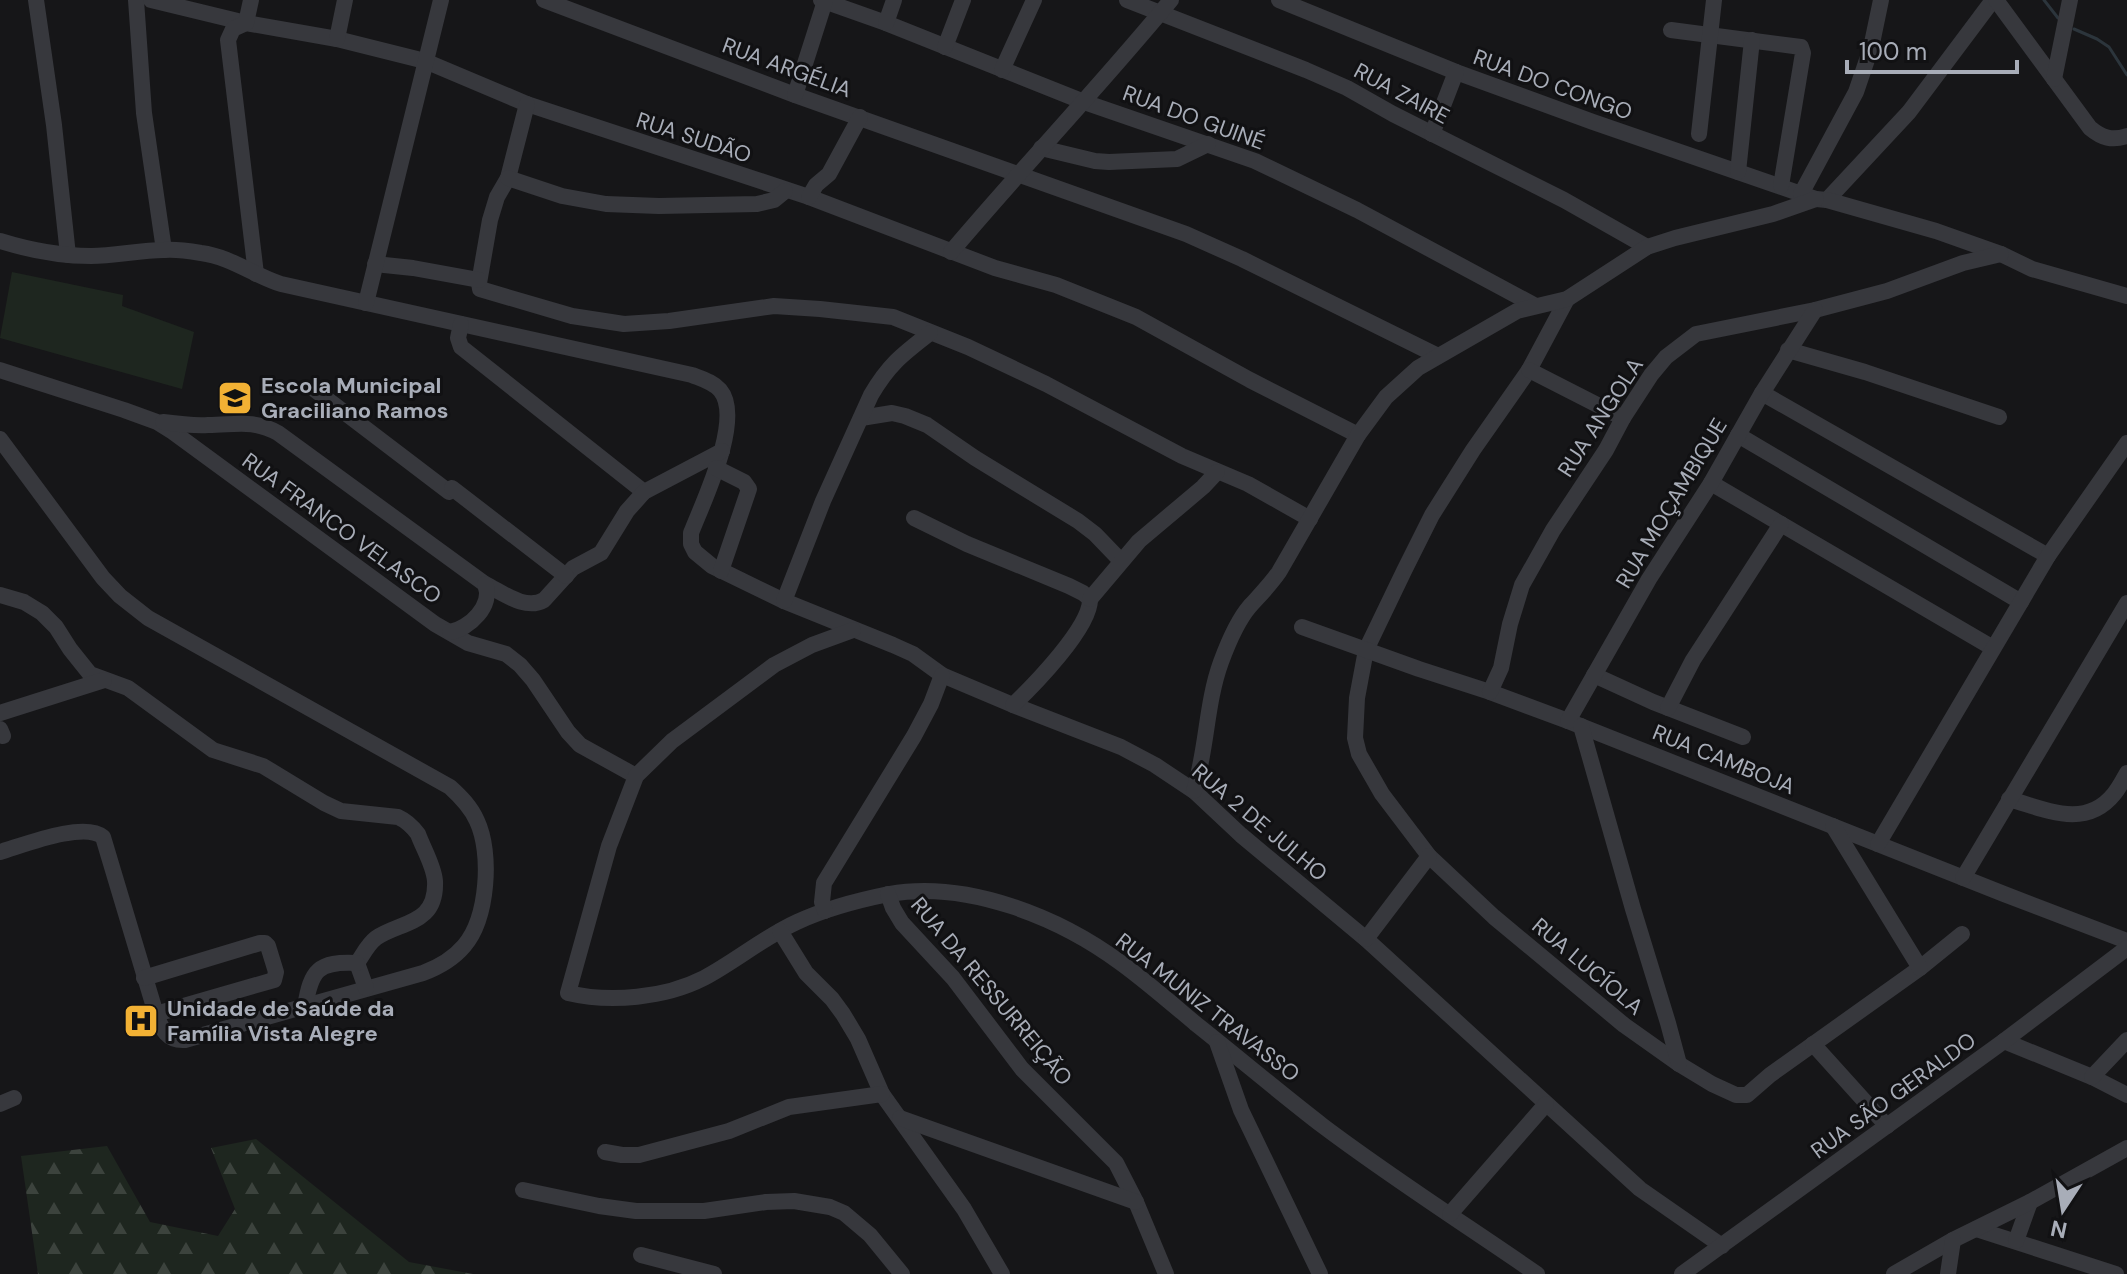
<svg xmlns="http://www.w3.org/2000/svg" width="2127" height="1274" viewBox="0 0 2127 1274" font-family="'DM Sans',sans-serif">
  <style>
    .forest { fill: url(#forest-firs) }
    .pitch { fill: #1e261f }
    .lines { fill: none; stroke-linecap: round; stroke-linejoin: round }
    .stream { stroke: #2c353c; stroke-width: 3 }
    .minor { stroke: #37383d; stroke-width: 16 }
    .labels { text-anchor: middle; stroke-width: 6; stroke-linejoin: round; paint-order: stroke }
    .street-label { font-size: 22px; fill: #a8adb8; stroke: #111113 }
    .poi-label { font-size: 22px; font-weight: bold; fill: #a8adb8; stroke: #111113; text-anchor: start }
  </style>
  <defs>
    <pattern id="forest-firs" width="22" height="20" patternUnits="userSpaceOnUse" patternTransform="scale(2)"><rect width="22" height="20" fill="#1e261f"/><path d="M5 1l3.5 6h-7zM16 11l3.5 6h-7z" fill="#3c433d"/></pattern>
  </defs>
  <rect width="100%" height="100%" fill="#161618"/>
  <!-- forest -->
  <polygon class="forest" points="256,1139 409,1262 473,1274 38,1274 21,1156 107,1146 150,1222 218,1236 235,1209 211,1148"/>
  <!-- pitch -->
  <polygon class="pitch" points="12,272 123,295 122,306 194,332 182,389 0,338"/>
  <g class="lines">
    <!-- stream -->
    <g class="stream">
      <polyline points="2044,0 2058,18"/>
      <polyline points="2074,29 2097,39 2109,47 2127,75"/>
    </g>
    <!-- minor -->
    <g class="minor">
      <polyline points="36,0 54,125 68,255"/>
      <polyline points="136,0 144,113 164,250"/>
      <polyline points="151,0 246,23 337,39 425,61 527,104 809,197 995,268 1056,285 1136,317 1250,380 1358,435"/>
      <polyline points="251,0 246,23 233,29 228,40 256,274"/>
      <polyline points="544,0 795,95 1186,234 1242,259 1438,356"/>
      <polyline points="821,0 886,23 1084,102 1255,161 1357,210 1534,305"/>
      <polyline points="1127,0 1306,70 1347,88 1393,114 1564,200 1647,247"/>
      <polyline points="1279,0 1456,72 1593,122 1816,199 1827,200 1909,112 1993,0"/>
      <path d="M 1996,0 L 2090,128 C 2102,138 2112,141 2127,136"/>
      <polyline points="886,23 894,0"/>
      <polyline points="1671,30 1801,47 1803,53 1781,186"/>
      <polyline points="337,39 345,0"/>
      <polyline points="945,47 963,0"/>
      <polyline points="1002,70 1034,0"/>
      <polyline points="2054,79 2070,0"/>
      <polyline points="795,95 825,1"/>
      <polyline points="527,104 508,178 497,197 490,220 479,283 480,289 572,316 624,324 669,321 774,306 820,309 893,317 968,347 1046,384 1182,456 1248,484 1310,519"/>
      <polyline points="1432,134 1456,72"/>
      <polyline points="1699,134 1714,0"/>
      <polyline points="1041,148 1095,161 1109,162 1177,159 1208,144"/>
      <polyline points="1738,172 1752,40"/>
      <polyline points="508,178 562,196 606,204 659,206 757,204 774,200 785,191"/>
      <polyline points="1801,194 1856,92 1871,48 1881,0"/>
      <polyline points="809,197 816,185 829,174 860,117"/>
      <polyline points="1827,200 1936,231 2001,254 2032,269 2127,296"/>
      <path d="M 0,241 C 29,250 60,256 91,256 C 115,256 140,250 164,250 C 176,249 189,251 201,253 C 231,257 253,275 281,284 L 692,375 C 702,379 713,382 720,390 C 744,418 703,502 691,533 L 691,544 L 695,552 L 712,566 L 784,601 L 893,645 L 913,654 L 942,675 L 1013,705 L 1121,747 L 1155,765 L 1194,791 L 1241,835 L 1366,939 L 1640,1189 L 1722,1246"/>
      <path d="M 951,252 C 1023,167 1100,86 1171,0"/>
      <polyline points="375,264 413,268 479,280"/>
      <polyline points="1567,299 1529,370 1473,450 1432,515 1404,571 1366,650 1357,698 1355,738 1359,754 1382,794 1429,856 1494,917 1624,1025 1679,1064 1712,1084 1736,1095 1747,1095 1770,1075 1920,968 1962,934"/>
      <polyline points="366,303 441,0"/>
      <polyline points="461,324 458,338 461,347 644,492"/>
      <polyline points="1788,350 1865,372 1999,417"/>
      <polyline points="0,370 124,410 157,422 173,432 435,624 468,643 506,654 520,665 533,680 568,732 580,745 636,776"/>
      <polyline points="1529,370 1623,418"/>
      <polyline points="315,390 449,492"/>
      <polyline points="1762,393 2048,556"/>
      <polyline points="861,418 892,413 905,416 927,425 975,458 1078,521 1095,534 1121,561"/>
      <path d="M 163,422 C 178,424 193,426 208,425 C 236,425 252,419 278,433 L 485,584 C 502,592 525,611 544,600 L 573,568 L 601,553 L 627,511 L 644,492 L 722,451"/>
      <polyline points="1738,435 2021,602"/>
      <path d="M 0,439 L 103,578 L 120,596 L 148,618 L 450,787 C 461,797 471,807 477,821 C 492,853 488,918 464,946 C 453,959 439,967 423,973 L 185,1040 C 167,1041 162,1030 156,1014 L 103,837 C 84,821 24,845 0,852"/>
      <polyline points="716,468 744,482 749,489 721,571"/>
      <polyline points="1711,483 1993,648"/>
      <polyline points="452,488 566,576"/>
      <path d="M 914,518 L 967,544 L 1069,586 L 1083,593 L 1090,599 C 1091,627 1033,686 1013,705"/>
      <path d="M 0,595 L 24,602 L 42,613 L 56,627 L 70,649 L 90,674 L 128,688 L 213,750 L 263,766 L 324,803 L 341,811 L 398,817 C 407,821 412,826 418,834 C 423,848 434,866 435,881 C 437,925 401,921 376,938 C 367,945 363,955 357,963 L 366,988"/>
      <polyline points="1090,599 1139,541 1203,487 1217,472"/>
      <path d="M 784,601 L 823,501 L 871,395 C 889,364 903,354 930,333"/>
      <polyline points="1302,627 1419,669 1490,692 1568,721 2004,894 2127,941"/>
      <path d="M 853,630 L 812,645 L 774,665 L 672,741 L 636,776 L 609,846 L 568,993 C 610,1003 665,998 704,978 C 736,961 764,937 797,922 C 825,909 859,900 889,894 C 967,880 1059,917 1121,963 C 1147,982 1171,1003 1196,1024 C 1239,1058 1280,1093 1323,1126 C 1392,1178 1466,1225 1537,1274"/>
      <path d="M 450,632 C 469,629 494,605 485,584"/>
      <polyline points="1594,675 1653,702 1743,737"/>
      <polyline points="1490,692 1501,668 1510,624 1522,585 1553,530 1606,450 1623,418 1651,375 1666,357 1696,334 1815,310 1887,291 1963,263 2001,254"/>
      <polyline points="1668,708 1693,660 1781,524"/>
      <polyline points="0,713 104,680"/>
      <polyline points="1568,721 1649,579 1711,483 1762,393 1815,310"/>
      <polyline points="1581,726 1633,909 1668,1023 1679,1064"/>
      <polyline points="0,729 3,736"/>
      <path d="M 1194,791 C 1207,749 1206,703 1221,662 C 1228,643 1237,621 1250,606 C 1260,595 1270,585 1279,572 L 1358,435 L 1386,397 L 1418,368 L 1517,311 L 1567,299 L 1647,247 L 1675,238 L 1773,214 L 1816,199"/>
      <path d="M 2009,799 C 2045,809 2085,830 2114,794 C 2119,788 2123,780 2127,773"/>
      <polyline points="1833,826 1920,968"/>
      <polyline points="1878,844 2048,556 2127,443"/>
      <polyline points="1963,878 2127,603"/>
      <polyline points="888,894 893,908 902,923 953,978 1022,1069 1116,1163 1136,1202 1166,1274"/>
      <polyline points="825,911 822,902 824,883 914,736 931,704 942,675"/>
      <polyline points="780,931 806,973 832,999 843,1014 858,1039 882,1094 964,1209 1002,1274"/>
      <polyline points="1366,939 1429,856"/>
      <polyline points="144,978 260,943 265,943 268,946 276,972 274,980 156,1014"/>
      <path d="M 305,1007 C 311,970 318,961 357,963"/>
      <polyline points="2004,1041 2092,1077 2127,1095"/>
      <polyline points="1217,1042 1241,1110 1320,1274"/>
      <polyline points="1813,1044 1887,1126"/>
      <polyline points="2092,1077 2127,1040"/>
      <polyline points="0,1104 14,1098"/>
      <polyline points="900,1118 1136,1202"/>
      <polyline points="605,1152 622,1155 639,1155 729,1131 789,1107 882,1094"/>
      <polyline points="523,1190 599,1206 636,1211 704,1211 766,1202 794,1201 830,1207 844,1213 870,1235 902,1274"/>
      <polyline points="1450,1214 1546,1104"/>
      <polyline points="1976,1229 2116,1274"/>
      <polyline points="2016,1241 2030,1202"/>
      <polyline points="641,1255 714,1274"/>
      <polyline points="1682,1274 2004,1041 2127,948"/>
      <polyline points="1894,1274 1953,1240 2030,1202 2127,1148"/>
      <polyline points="1948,1274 1953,1240"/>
    </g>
  </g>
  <!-- icons -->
  <defs>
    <g id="school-square" transform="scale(1.8)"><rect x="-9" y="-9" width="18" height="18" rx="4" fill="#f2b134" stroke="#111113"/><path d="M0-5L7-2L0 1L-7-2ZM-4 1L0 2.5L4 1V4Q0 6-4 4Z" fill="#111"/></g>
    <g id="hospital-square" transform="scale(1.8)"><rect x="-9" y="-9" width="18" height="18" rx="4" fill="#f2b134" stroke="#111113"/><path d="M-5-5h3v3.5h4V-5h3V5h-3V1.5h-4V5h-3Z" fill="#111"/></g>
  </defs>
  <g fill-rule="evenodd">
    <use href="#school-square" x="235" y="398"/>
    <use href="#hospital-square" x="141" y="1021"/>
  </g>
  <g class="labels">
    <!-- street labels -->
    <g class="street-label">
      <text transform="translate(787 67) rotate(20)" y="8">RUA ARGÉLIA</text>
      <text transform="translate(1553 84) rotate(20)" y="8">RUA DO CONGO</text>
      <text transform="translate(1402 93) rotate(28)" y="8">RUA ZAIRE</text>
      <text transform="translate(1194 117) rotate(20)" y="8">RUA DO GUINÉ</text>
      <text transform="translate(694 137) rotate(18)" y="8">RUA SUDÃO</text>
      <text transform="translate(1600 417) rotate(-57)" y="8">RUA ANGOLA</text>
      <text transform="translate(1671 503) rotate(-59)" y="8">RUA MOÇAMBIQUE</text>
      <text transform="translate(342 528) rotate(36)" y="8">RUA FRANCO VELASCO</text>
      <text transform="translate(1724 759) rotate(22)" y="8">RUA CAMBOJA</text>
      <text transform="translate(1260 822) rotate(40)" y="8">RUA 2 DE JULHO</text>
      <text transform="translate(1588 966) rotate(40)" y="8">RUA LUCÍOLA</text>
      <text transform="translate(992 991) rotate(50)" y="8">RUA DA RESSURREIÇÃO</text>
      <text transform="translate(1208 1007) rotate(38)" y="8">RUA MUNIZ TRAVASSO</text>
      <text transform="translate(1893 1095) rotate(-36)" y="8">RUA SÃO GERALDO</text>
    </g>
    <!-- poi labels -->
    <g class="poi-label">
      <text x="261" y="393">Escola Municipal<tspan x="261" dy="25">Graciliano Ramos</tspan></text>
      <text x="167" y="1016">Unidade de Saúde da<tspan x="167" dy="25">Família Vista Alegre</tspan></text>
    </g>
  </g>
  <!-- north arrow -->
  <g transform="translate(2063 1210) rotate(192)" stroke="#111113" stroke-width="6" paint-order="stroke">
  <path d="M0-6L14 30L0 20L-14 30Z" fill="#a8adb8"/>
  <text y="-12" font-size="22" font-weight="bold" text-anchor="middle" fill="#a8adb8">N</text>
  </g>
  <!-- scale -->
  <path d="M1847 60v12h170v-12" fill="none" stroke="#a8adb8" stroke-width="4"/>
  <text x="1859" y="60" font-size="24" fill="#a8adb8" stroke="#111113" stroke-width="6" paint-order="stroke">100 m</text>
</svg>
